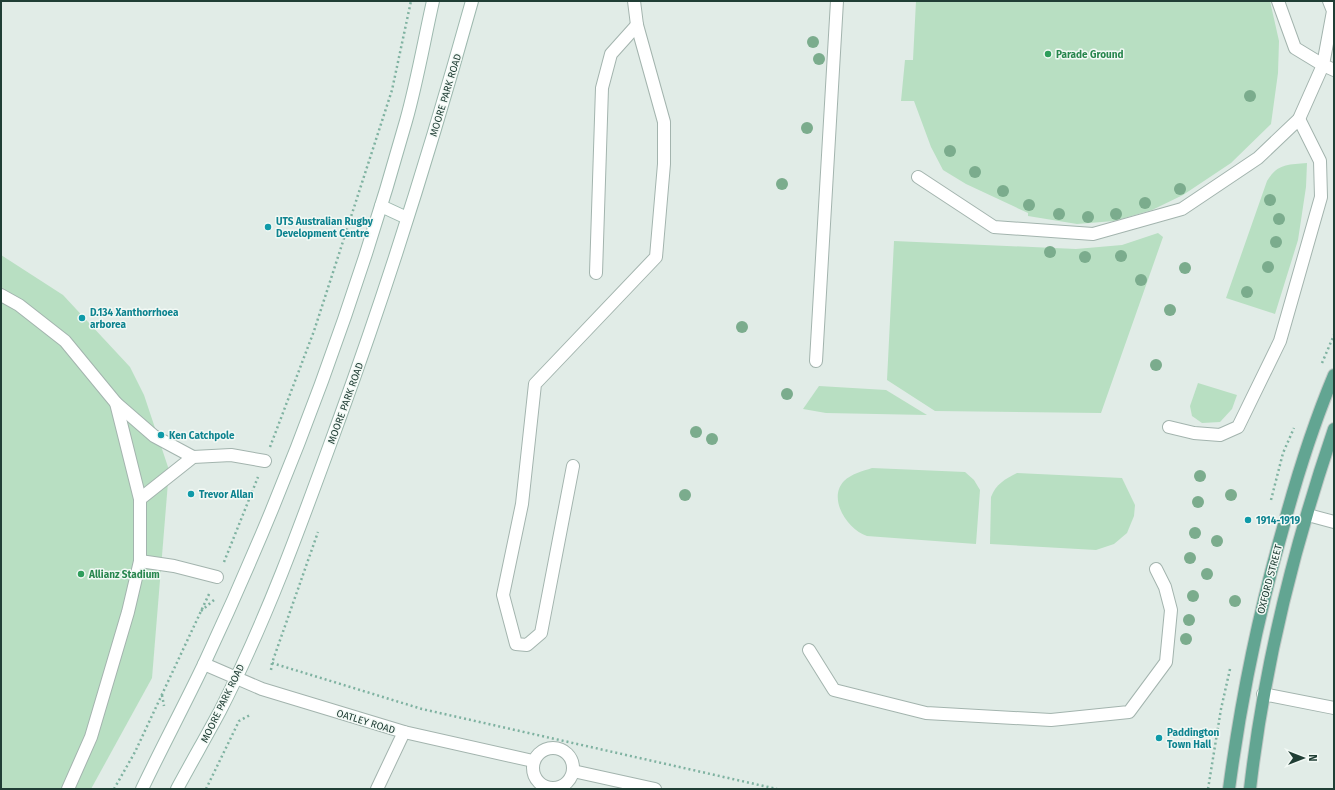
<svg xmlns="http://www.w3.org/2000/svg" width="1335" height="790" viewBox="0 0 1335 790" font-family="'Fira Sans',sans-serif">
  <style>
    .green { fill: #b8dfc2 }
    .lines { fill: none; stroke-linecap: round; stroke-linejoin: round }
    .service-casing { stroke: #a3b4ae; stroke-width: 14 }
    .pedestrian-casing { stroke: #a3b4ae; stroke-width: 14 }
    .minor-casing { stroke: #a3b4ae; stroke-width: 14 }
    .secondary-casing { stroke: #9eb9af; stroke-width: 14 }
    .primary-casing { stroke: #c1c9c6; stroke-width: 14 }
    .path { stroke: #7fb2a1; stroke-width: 2.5; stroke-dasharray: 2 3; stroke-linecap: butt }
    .service { stroke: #fff; stroke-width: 12 }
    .pedestrian { stroke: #fff; stroke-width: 12 }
    .minor { stroke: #fff; stroke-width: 12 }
    .secondary { stroke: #fff; stroke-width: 12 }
    .primary { stroke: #62a592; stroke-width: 12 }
    .tree { fill: #7bac8d }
    .leisure-dot { fill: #2e9e5b; stroke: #f2f9f5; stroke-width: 1.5 }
    .culture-dot { fill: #0f9aa8; stroke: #f2f9f5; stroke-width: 1.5 }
    .labels { text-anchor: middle; stroke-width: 3; stroke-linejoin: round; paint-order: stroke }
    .leisure-label { font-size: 10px; font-weight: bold; fill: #27864d; stroke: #f2f9f5; text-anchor: start }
    .street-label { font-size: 10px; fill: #203e35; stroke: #f2f9f5 }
    .culture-label { font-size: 10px; font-weight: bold; fill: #0d838f; stroke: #f2f9f5; text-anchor: start }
  </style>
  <rect width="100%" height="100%" fill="#e1ece7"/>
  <!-- green -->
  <g class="green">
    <polygon points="916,1 1270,1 1279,41 1278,73 1271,124 1231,163 1183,195 1152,210 1114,221 1077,224 1028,216 1028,213 966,184 943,170 931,147 914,101 901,101 905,60 913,60"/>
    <path d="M 1307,163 L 1306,187 L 1298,240 L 1275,314 L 1226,298 L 1267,181 C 1278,163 1288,165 1307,163 Z"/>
    <polygon points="1158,233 1163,237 1101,413 935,411 887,380 894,241 1076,249 1122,245"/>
    <polygon points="1,255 63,295 130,367 144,395 169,470 152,678 91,789 1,789"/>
    <polygon points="1198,383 1237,395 1232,409 1220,422 1202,423 1192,416 1190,406"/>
    <polygon points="819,386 886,390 927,415 826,413 803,409"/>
    <path d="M 872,468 L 965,472 L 974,480 L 980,490 L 976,544 L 867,536 C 848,530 827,499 844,481 C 851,474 863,471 872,468 Z"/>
    <path d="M 1017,473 L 1122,478 L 1135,505 L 1134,516 L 1127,533 L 1114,544 L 1096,550 L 990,544 L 991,497 C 996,484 1005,479 1017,473 Z"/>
  </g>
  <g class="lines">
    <!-- service casing -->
    <g class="service-casing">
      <g id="service">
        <polyline points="1329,1 1333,11 1323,65 1334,70"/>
        <polyline points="918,177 994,227 1093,234 1182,209 1258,158 1299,119 1323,65 1295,48 1278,1"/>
        <polyline points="596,273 602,88 611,54 637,25"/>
        <polyline points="816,361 837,1"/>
        <polyline points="1169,427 1194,433 1220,435 1238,427 1280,341 1321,197 1320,161 1299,119"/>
        <polyline points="573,466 541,633 527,645 516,644 503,595 522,504 535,384 656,257 664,164 664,122 637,25 634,1"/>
        <polyline points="809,650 834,690 926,713 1051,720 1129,712 1166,662 1171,610 1165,587 1156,569"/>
      </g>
    </g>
    <!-- pedestrian casing -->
    <g class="pedestrian-casing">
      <g id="pedestrian">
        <polyline points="1,295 19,305 65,341 116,403 140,499 140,561 128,612 91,737 68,789"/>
        <polyline points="116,403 154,436 193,457"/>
        <polyline points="140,499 193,457 231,455 265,461"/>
        <polyline points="140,561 174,566 217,577"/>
      </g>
    </g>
    <!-- minor casing -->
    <g class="minor-casing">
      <g id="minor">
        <polyline points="1308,515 1334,522"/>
        <polyline points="204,664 262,689 404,732 533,761"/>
        <polyline points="1263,694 1334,708"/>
        <circle cx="553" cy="768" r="20"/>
        <polyline points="573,771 655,789"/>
        <polyline points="377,789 404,732"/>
      </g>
    </g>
    <!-- secondary casing -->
    <g class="secondary-casing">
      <g id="secondary">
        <polyline points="381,206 407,218"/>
        <path d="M 142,789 C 162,747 184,706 204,664 C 286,489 354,307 406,121 C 417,82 424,41 433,1"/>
        <path d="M 177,789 C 191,763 206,737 220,711 C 268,617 304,516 340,417 C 390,280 433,141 472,1"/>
      </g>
    </g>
    <!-- primary casing -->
    <g class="primary-casing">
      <g id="primary">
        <path d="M 1229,789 C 1241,699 1258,615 1283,528 C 1297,476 1313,425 1334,375"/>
        <path d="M 1250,789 C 1264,667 1294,546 1334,429"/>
      </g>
    </g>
    <!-- path -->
    <g class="path">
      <polyline points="1322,363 1334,335"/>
      <polyline points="270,447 314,331 392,90 411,1"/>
      <polyline points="1271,500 1283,453 1294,428"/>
      <polyline points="224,562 258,477"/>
      <polyline points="201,611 214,600"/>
      <polyline points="272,663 422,709 777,789"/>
      <polyline points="271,670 272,663 318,532"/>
      <polyline points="162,695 164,706"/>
      <polyline points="114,789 135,752 210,592"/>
      <polyline points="206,789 239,721 250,715"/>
      <polyline points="1208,789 1221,709 1230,669"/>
    </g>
    <!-- service -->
    <use href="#service" class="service"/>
    <!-- pedestrian -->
    <use href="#pedestrian" class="pedestrian"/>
    <!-- minor -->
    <use href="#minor" class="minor"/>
    <!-- secondary -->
    <use href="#secondary" class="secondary"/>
    <!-- primary -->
    <use href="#primary" class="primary"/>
  </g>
  <!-- trees -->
  <g class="tree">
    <circle cx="813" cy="42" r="6"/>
    <circle cx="819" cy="59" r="6"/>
    <circle cx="1250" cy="96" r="6"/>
    <circle cx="807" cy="128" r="6"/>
    <circle cx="950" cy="151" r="6"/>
    <circle cx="975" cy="172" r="6"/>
    <circle cx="782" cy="184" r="6"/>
    <circle cx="1180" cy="189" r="6"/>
    <circle cx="1003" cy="191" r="6"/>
    <circle cx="1270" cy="200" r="6"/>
    <circle cx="1145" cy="203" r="6"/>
    <circle cx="1029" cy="205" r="6"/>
    <circle cx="1059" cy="214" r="6"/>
    <circle cx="1116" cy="214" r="6"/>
    <circle cx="1088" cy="217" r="6"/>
    <circle cx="1279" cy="219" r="6"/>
    <circle cx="1276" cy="242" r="6"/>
    <circle cx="1050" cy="252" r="6"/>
    <circle cx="1121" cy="256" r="6"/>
    <circle cx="1085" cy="257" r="6"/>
    <circle cx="1268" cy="267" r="6"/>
    <circle cx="1185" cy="268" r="6"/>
    <circle cx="1141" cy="280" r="6"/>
    <circle cx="1247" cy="292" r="6"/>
    <circle cx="1170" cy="310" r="6"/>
    <circle cx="742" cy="327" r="6"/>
    <circle cx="1156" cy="365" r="6"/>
    <circle cx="787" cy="394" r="6"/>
    <circle cx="696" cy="432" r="6"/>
    <circle cx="712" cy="439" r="6"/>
    <circle cx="1200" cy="476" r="6"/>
    <circle cx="685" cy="495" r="6"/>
    <circle cx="1231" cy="495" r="6"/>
    <circle cx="1198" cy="502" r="6"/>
    <circle cx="1195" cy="533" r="6"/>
    <circle cx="1217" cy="541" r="6"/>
    <circle cx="1190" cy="558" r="6"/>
    <circle cx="1207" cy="574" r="6"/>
    <circle cx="1193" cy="596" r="6"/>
    <circle cx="1235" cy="601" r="6"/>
    <circle cx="1189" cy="620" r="6"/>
    <circle cx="1186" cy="639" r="6"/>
  </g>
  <!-- markers -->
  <g class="leisure-dot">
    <circle cx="1048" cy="54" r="4"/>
    <circle cx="81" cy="574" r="4"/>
  </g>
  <g class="culture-dot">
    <circle cx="268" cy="227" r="4"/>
    <circle cx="82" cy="318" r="4"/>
    <circle cx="161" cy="435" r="4"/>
    <circle cx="191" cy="494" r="4"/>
    <circle cx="1248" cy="520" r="4"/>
    <circle cx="1159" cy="738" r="4"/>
  </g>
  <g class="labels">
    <!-- leisure labels -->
    <g class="leisure-label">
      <text x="1056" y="58">Parade Ground</text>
      <text x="89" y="578">Allianz Stadium</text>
    </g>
    <!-- street labels -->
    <g class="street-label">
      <text transform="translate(445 95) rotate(-73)" y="4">MOORE PARK ROAD</text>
      <text transform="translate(345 403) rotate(-70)" y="4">MOORE PARK ROAD</text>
      <text transform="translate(1269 579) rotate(-75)" y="4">OXFORD STREET</text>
      <text transform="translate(222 703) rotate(-64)" y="4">MOORE PARK ROAD</text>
      <text transform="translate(366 721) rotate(17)" y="4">OATLEY ROAD</text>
    </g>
    <!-- culture labels -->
    <g class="culture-label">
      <text x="276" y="225">UTS Australian Rugby<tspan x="276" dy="12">Development Centre</tspan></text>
      <text x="90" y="316">D.134 Xanthorrhoea<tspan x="90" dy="12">arborea</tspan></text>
      <text x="169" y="439">Ken Catchpole</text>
      <text x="199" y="498">Trevor Allan</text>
      <text x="1256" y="524">1914-1919</text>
      <text x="1167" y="736">Paddington<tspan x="1167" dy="12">Town Hall</tspan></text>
    </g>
  </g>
  <!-- border -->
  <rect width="1335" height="790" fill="none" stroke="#203e35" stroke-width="4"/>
  <!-- north arrow -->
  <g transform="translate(1303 758) rotate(90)" stroke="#f2f9f5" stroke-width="3" paint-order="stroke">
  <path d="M0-3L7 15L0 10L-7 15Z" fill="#203e35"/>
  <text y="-6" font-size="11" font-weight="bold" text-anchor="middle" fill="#203e35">N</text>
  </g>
</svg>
